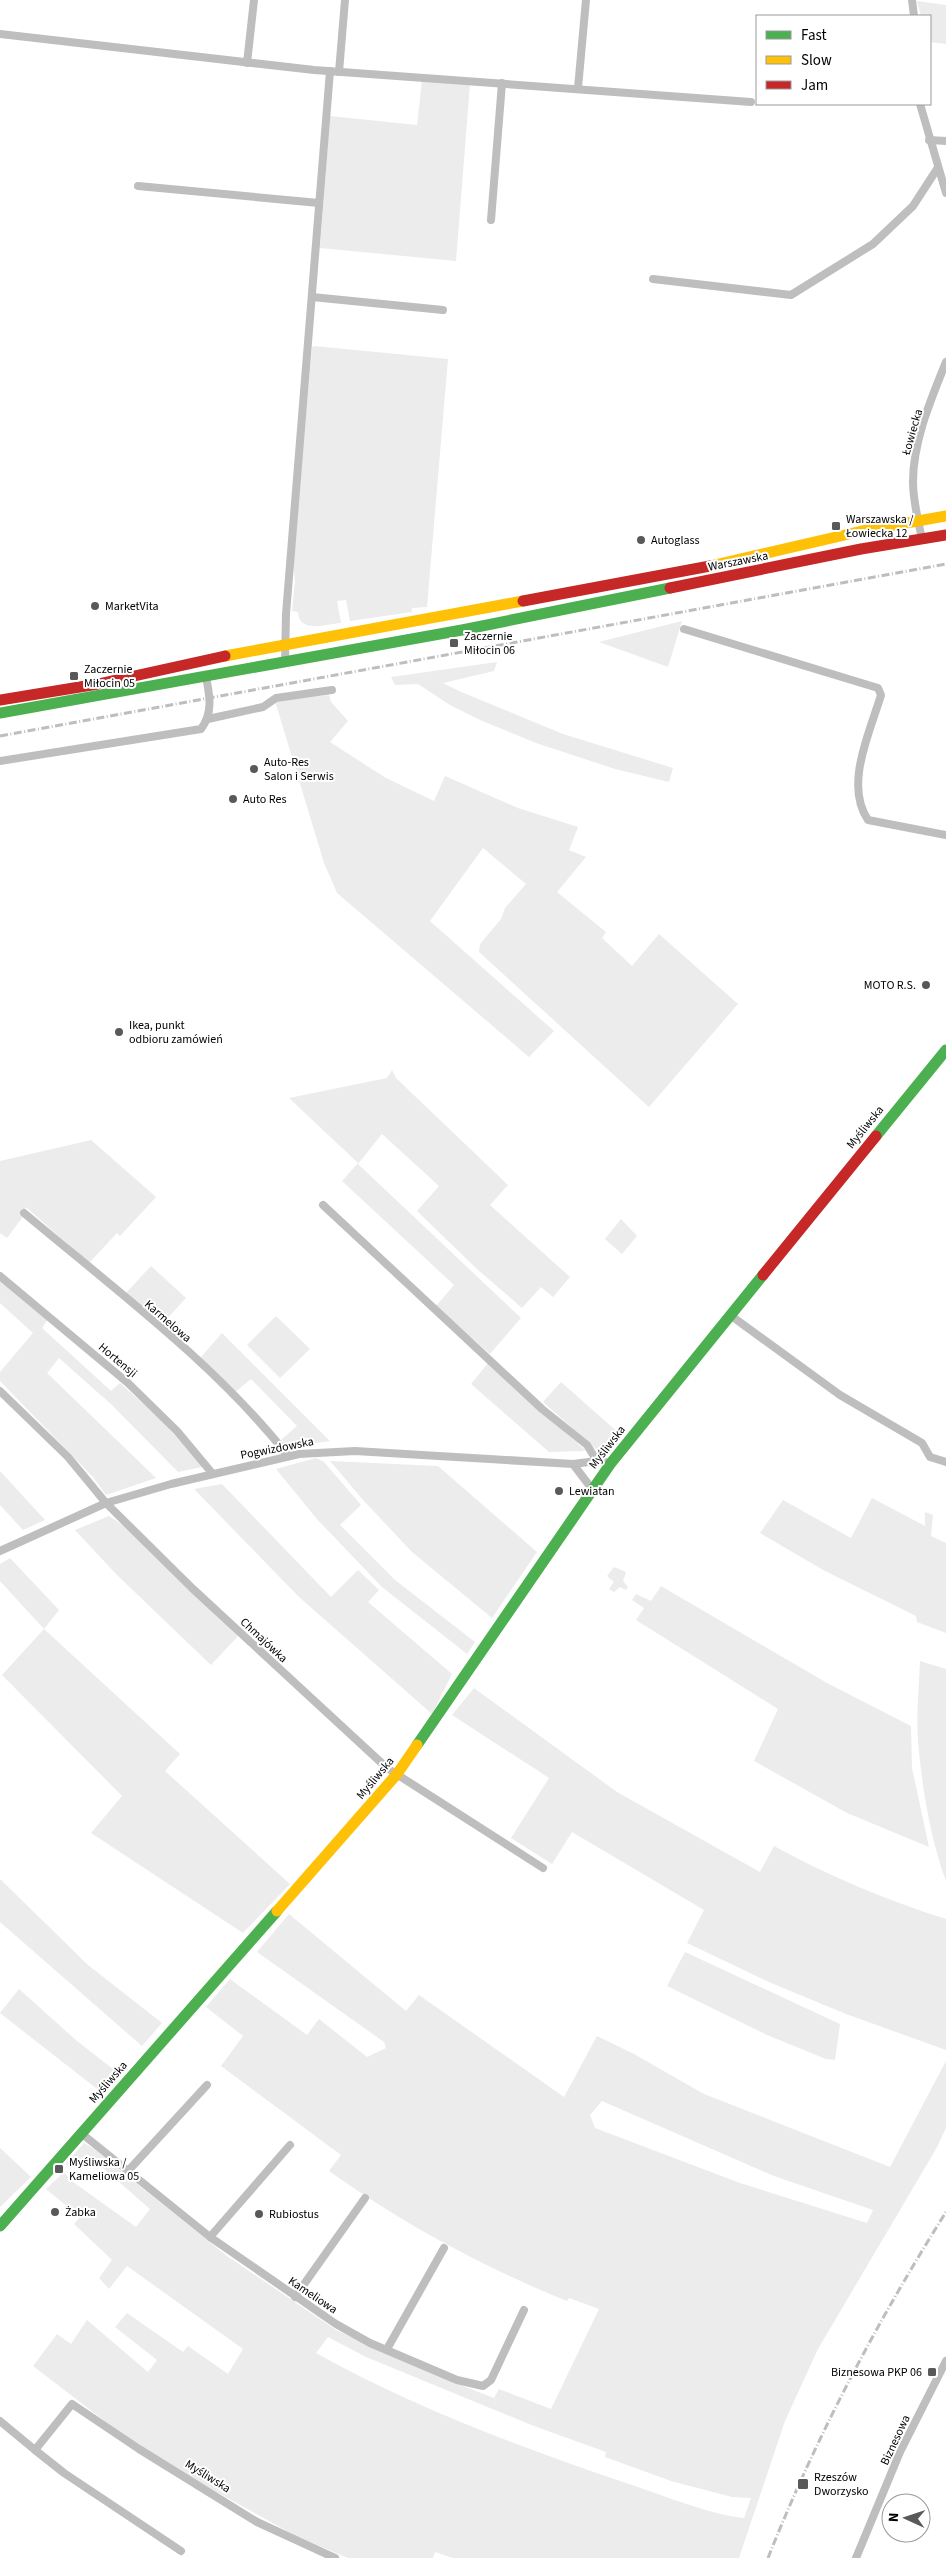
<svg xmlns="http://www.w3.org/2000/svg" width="946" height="2558" viewBox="0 0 946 2558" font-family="'Source Sans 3',sans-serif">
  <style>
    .green { fill: #ececec; fill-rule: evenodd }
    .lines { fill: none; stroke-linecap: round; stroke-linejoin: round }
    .street { stroke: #bebebe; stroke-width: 8 }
    .fast { stroke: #4caf50; stroke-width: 11 }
    .slow { stroke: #ffc107; stroke-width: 11 }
    .jam { stroke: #c62828; stroke-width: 11 }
    .rail { stroke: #bebebe; stroke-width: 3; stroke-dasharray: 8 2.5 1 2.5; stroke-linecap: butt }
    .poi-dot { fill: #595959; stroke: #fff; stroke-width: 2 }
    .labels { text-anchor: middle; stroke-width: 4; stroke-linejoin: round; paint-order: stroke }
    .street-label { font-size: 12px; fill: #000; stroke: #fff }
    .poi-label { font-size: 12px; fill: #000; stroke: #fff; text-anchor: start }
  </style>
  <rect width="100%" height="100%" fill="#fff"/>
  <!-- green -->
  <g class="green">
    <polygon points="917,1 946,5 946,44 930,42 930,16 921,16"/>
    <polygon points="422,80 470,84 456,261 320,248 330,116 417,125"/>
    <path d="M 314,346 L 448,359 L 427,607 L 412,608 L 412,612 L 350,621 L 346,600 L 337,601 L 341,623 C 326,624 299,634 298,612 L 292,611 L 295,581 L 293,560 L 312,347 Z"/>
    <polygon points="682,621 668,667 599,642"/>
    <polygon points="497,662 494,671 443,683 459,691 563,734 673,768 669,782 615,769 536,743 480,720 450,705 418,684 395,685 391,677"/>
    <polygon points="329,695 331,702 348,721 330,742 386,778 434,801 445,776 518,808 578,827 569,850 586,857 557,892 606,932 602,938 632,966 659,934 738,1004 649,1107 479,952 480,944 501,919 505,908 526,884 483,848 430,921 554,1031 529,1057 337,893 324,863 275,701"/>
    <polygon points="392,1070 396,1078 508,1185 490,1205 570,1277 553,1297 541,1287 522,1308 477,1269 417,1211 439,1186 382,1134 358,1164 521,1318 490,1354 436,1306 454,1285 342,1181 358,1163 289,1098 387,1078"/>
    <polygon points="91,1140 156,1197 120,1236 117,1233 89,1263 26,1207 22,1218 7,1238 0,1233 0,1161"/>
    <polygon points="621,1219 637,1236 622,1254 605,1239"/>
    <polygon points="151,1266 186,1298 162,1324 126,1293"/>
    <polygon points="0,1280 48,1319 42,1328 111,1391 120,1383 159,1418 201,1463 202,1467 178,1472 112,1405 59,1358 47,1373 156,1478 106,1495 93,1477 0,1381 0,1372 33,1333 0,1303"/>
    <polygon points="276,1316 310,1349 280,1378 247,1345"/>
    <polygon points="222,1333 330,1441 287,1447 281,1440 297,1426 251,1379 234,1393 200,1358"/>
    <polygon points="488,1363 586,1451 549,1452 471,1384"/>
    <polygon points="561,1382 621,1435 596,1449 543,1402"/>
    <polygon points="316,1458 324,1462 361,1505 340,1525 395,1580 475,1642 467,1654 382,1587 316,1518 276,1469"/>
    <polygon points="330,1461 438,1466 537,1552 492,1618 412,1552 364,1501"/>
    <polygon points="0,1471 45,1520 23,1530 0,1505"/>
    <polygon points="222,1484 331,1597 358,1570 379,1590 368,1602 452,1674 432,1714 299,1597 194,1489"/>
    <polygon points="872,1498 925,1526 925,1512 933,1515 931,1536 946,1543 946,1633 917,1622 916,1616 825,1571 760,1533 783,1500 851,1538"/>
    <polygon points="109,1516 127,1528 238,1636 211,1665 117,1575 75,1530"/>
    <polygon points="10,1558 59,1610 44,1629 180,1754 165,1771 290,1884 243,1933 91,1833 122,1796 2,1675 44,1629 0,1581 0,1564"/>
    <polygon points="614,1567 626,1572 623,1581 628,1587 626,1590 620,1587 614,1592 609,1589 614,1582 607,1576"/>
    <polygon points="661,1586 827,1683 911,1726 912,1768 929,1847 847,1813 754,1761 778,1709 636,1620 644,1608 632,1600 636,1594 651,1601"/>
    <path d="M 920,1661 L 946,1669 L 946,1881 C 930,1837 922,1788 918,1741 C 916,1715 919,1687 920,1661 Z"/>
    <path d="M 474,1688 L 617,1792 L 760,1872 L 774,1846 C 829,1876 886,1900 946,1919 L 946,2050 L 846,2014 L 771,1983 L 687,1943 L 704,1910 L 572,1832 L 552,1864 L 511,1838 L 549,1778 L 452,1715 Z"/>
    <polygon points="0,1879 88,1965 162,2023 142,2046 0,1922"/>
    <path d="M 289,1914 L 406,2011 L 419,1995 L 564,2097 L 597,2036 L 634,2054 L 704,2094 L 890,2167 L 946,2061 L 946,2128 L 936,2149 L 818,2349 L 785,2421 L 739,2558 L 453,2558 L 435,2552 L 433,2558 L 348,2558 L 296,2536 L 195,2480 L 119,2432 L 33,2366 L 57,2334 L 71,2344 L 87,2320 L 148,2372 L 157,2360 L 115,2327 L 127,2313 L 183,2352 L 188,2346 L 228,2374 L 243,2349 L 127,2266 L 109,2289 L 99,2278 L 112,2260 L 74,2224 L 80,2217 L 46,2189 L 64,2172 L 73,2182 L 136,2227 L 150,2209 L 87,2154 L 69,2168 L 66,2163 L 84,2143 L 94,2149 L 227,2256 L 336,2330 L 445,2379 L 494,2398 L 499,2389 L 551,2409 L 599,2309 L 569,2298 L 567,2301 C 483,2267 403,2224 329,2171 L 341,2155 L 221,2066 L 243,2036 L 206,2007 L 230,1979 L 307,2035 L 319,2019 L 367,2057 L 386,2048 L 384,2042 L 257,1952 ZM 602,2101 L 774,2176 L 873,2210 L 867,2223 L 740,2183 L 595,2128 L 590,2115 ZM 328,2337 L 366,2357 L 534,2426 L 606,2452 L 605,2457 L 671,2481 L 732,2497 L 751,2498 L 744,2518 C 712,2515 667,2497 635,2486 C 530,2451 412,2407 316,2353 Z"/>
    <polygon points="685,1952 840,2024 835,2060 826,2059 767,2035 667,1986"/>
    <polygon points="19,1989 77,2041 118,2073 101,2092 0,2013"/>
    <polygon points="0,2148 31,2177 0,2207"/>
  </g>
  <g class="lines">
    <!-- street -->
    <g class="street">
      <polyline points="912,0 914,16"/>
      <polyline points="0,34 314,70 751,102"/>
      <polyline points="247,63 254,0"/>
      <polyline points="339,72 345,0"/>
      <polyline points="578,88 586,0"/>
      <polyline points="920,104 946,193"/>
      <polyline points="929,140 946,141"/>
      <polyline points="138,186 319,203"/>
      <polyline points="491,220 502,83"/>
      <polyline points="653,279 791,295 873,244 913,206 937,169"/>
      <polyline points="312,297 443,310"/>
      <path d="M 922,539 C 918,520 913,501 913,482 C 913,441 931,399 946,362"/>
      <path d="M 684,629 L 878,688 L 881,695 C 870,732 844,785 868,820 L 946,835"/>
      <polyline points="285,662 286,614 330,71"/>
      <polyline points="208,719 263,707 276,698 332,690"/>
      <path d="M 0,761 L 201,729 C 213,713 210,696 206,677"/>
      <polyline points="323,1205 542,1409 587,1445 597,1461"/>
      <path d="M 24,1213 C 112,1287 218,1366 288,1456"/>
      <polyline points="0,1276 128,1383 177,1431 212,1473"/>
      <polyline points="730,1315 840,1395 922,1443 930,1457 946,1462"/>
      <polyline points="0,1391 68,1457 106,1503 192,1588 387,1768 543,1868"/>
      <polyline points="573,1464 592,1489"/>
      <polyline points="0,1551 106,1503 171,1484 299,1454 355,1451 573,1464 597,1461 611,1463"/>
      <polyline points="81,2133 210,2237 336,2324 370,2343 457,2380 483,2386 491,2380 524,2310"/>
      <polyline points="128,2171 207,2085"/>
      <polyline points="210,2237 290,2145"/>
      <polyline points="295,2297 365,2198"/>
      <polyline points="387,2349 444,2248"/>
      <polyline points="0,2421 35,2450"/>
      <polyline points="181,2551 64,2473 35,2450 72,2404 139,2449 257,2522 335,2558"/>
      <polyline points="856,2558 900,2452 946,2361"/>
    </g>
    <!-- fast -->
    <g class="fast">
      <polyline points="0,713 462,630 670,588"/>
      <polyline points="876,1136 946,1050"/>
      <polyline points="417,1745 611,1463 763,1275"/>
      <polyline points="0,2226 277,1911"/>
    </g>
    <!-- slow -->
    <g class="slow">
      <polyline points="710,566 862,531 946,516"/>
      <polyline points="225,656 523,601"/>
      <polyline points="277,1911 397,1774 417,1745"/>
    </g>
    <!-- jam -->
    <g class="jam">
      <polyline points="670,588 861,549 946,535"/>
      <polyline points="523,601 710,566"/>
      <polyline points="0,700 98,684 225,656"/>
      <polyline points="763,1275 876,1136"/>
    </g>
    <!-- rail -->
    <g class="rail">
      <polyline points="0,736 946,564"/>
      <path d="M 768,2558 C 816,2437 877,2322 946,2212"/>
    </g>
  </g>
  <!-- markers -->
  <g class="poi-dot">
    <rect x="831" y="521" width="10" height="10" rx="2.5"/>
    <circle cx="641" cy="540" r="5"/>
    <circle cx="95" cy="606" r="5"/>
    <rect x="449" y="638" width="10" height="10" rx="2.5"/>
    <rect x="69" y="671" width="10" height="10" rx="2.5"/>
    <circle cx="254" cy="769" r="5"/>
    <circle cx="233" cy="799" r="5"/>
    <circle cx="926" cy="985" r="5"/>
    <circle cx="119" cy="1032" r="5"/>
    <circle cx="559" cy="1491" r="5"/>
    <rect x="54" y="2164" width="10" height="10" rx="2.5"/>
    <circle cx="55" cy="2212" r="5"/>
    <circle cx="259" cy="2214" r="5"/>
    <rect x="927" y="2367" width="10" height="10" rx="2.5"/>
    <rect x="797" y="2478" width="12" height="12" rx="2.5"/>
  </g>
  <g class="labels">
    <!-- street labels -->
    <g class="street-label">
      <text transform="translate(912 432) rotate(-74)" y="4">Łowiecka</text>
      <text transform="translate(738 561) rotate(-11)" y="4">Warszawska</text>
      <text transform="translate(865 1127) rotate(-51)" y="4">Myśliwska</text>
      <text transform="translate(168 1321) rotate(41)" y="4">Karmelowa</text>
      <text transform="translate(118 1360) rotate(40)" y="4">Hortensji</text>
      <text transform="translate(607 1447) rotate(-52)" y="4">Myśliwska</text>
      <text transform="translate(277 1448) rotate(-11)" y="4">Pogwizdowska</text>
      <text transform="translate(264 1640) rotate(43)" y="4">Chmajówka</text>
      <text transform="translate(375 1778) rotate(-50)" y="4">Myśliwska</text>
      <text transform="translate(108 2082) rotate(-49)" y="4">Myśliwska</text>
      <text transform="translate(313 2295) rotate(34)" y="4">Kameliowa</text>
      <text transform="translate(895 2440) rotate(-65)" y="4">Biznesowa</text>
      <text transform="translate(208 2476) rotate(32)" y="4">Myśliwska</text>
    </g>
    <!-- poi labels -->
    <g class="poi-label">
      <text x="846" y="523">Warszawska /<tspan x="846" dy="14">Łowiecka 12</tspan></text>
      <text x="651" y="544">Autoglass</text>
      <text x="105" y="610">MarketVita</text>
      <text x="464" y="640">Zaczernie<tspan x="464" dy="14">Miłocin 06</tspan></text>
      <text x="84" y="673">Zaczernie<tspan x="84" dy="14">Miłocin 05</tspan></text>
      <text x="264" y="766">Auto-Res<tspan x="264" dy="14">Salon i Serwis</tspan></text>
      <text x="243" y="803">Auto Res</text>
      <text x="916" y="989" text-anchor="end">MOTO R.S.</text>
      <text x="129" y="1029">Ikea, punkt<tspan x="129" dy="14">odbioru zamówień</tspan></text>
      <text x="569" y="1495">Lewiatan</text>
      <text x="69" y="2166">Myśliwska /<tspan x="69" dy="14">Kameliowa 05</tspan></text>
      <text x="65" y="2216">Żabka</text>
      <text x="269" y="2218">Rubiostus</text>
      <text x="922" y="2376" text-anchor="end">Biznesowa PKP 06</text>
      <text x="814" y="2481">Rzeszów<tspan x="814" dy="14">Dworzysko</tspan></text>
    </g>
  </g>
  <!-- legend -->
  <rect x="756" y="15" width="175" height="90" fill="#ffffff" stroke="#999999"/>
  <rect x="766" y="31" width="25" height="8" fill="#4caf50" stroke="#999999"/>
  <text x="801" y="40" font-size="15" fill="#000000">Fast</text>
  <rect x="766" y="56" width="25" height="8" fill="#ffc107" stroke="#999999"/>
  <text x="801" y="65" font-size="15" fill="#000000">Slow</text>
  <rect x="766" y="81" width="25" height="8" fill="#c62828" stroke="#999999"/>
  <text x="801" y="90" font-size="15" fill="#000000">Jam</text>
  <!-- north arrow -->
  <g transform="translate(906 2518) rotate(273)"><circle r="24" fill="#ffffff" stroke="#999999"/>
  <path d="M0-4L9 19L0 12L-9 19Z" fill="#595959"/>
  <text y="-8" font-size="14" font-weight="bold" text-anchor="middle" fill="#000000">N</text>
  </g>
</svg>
